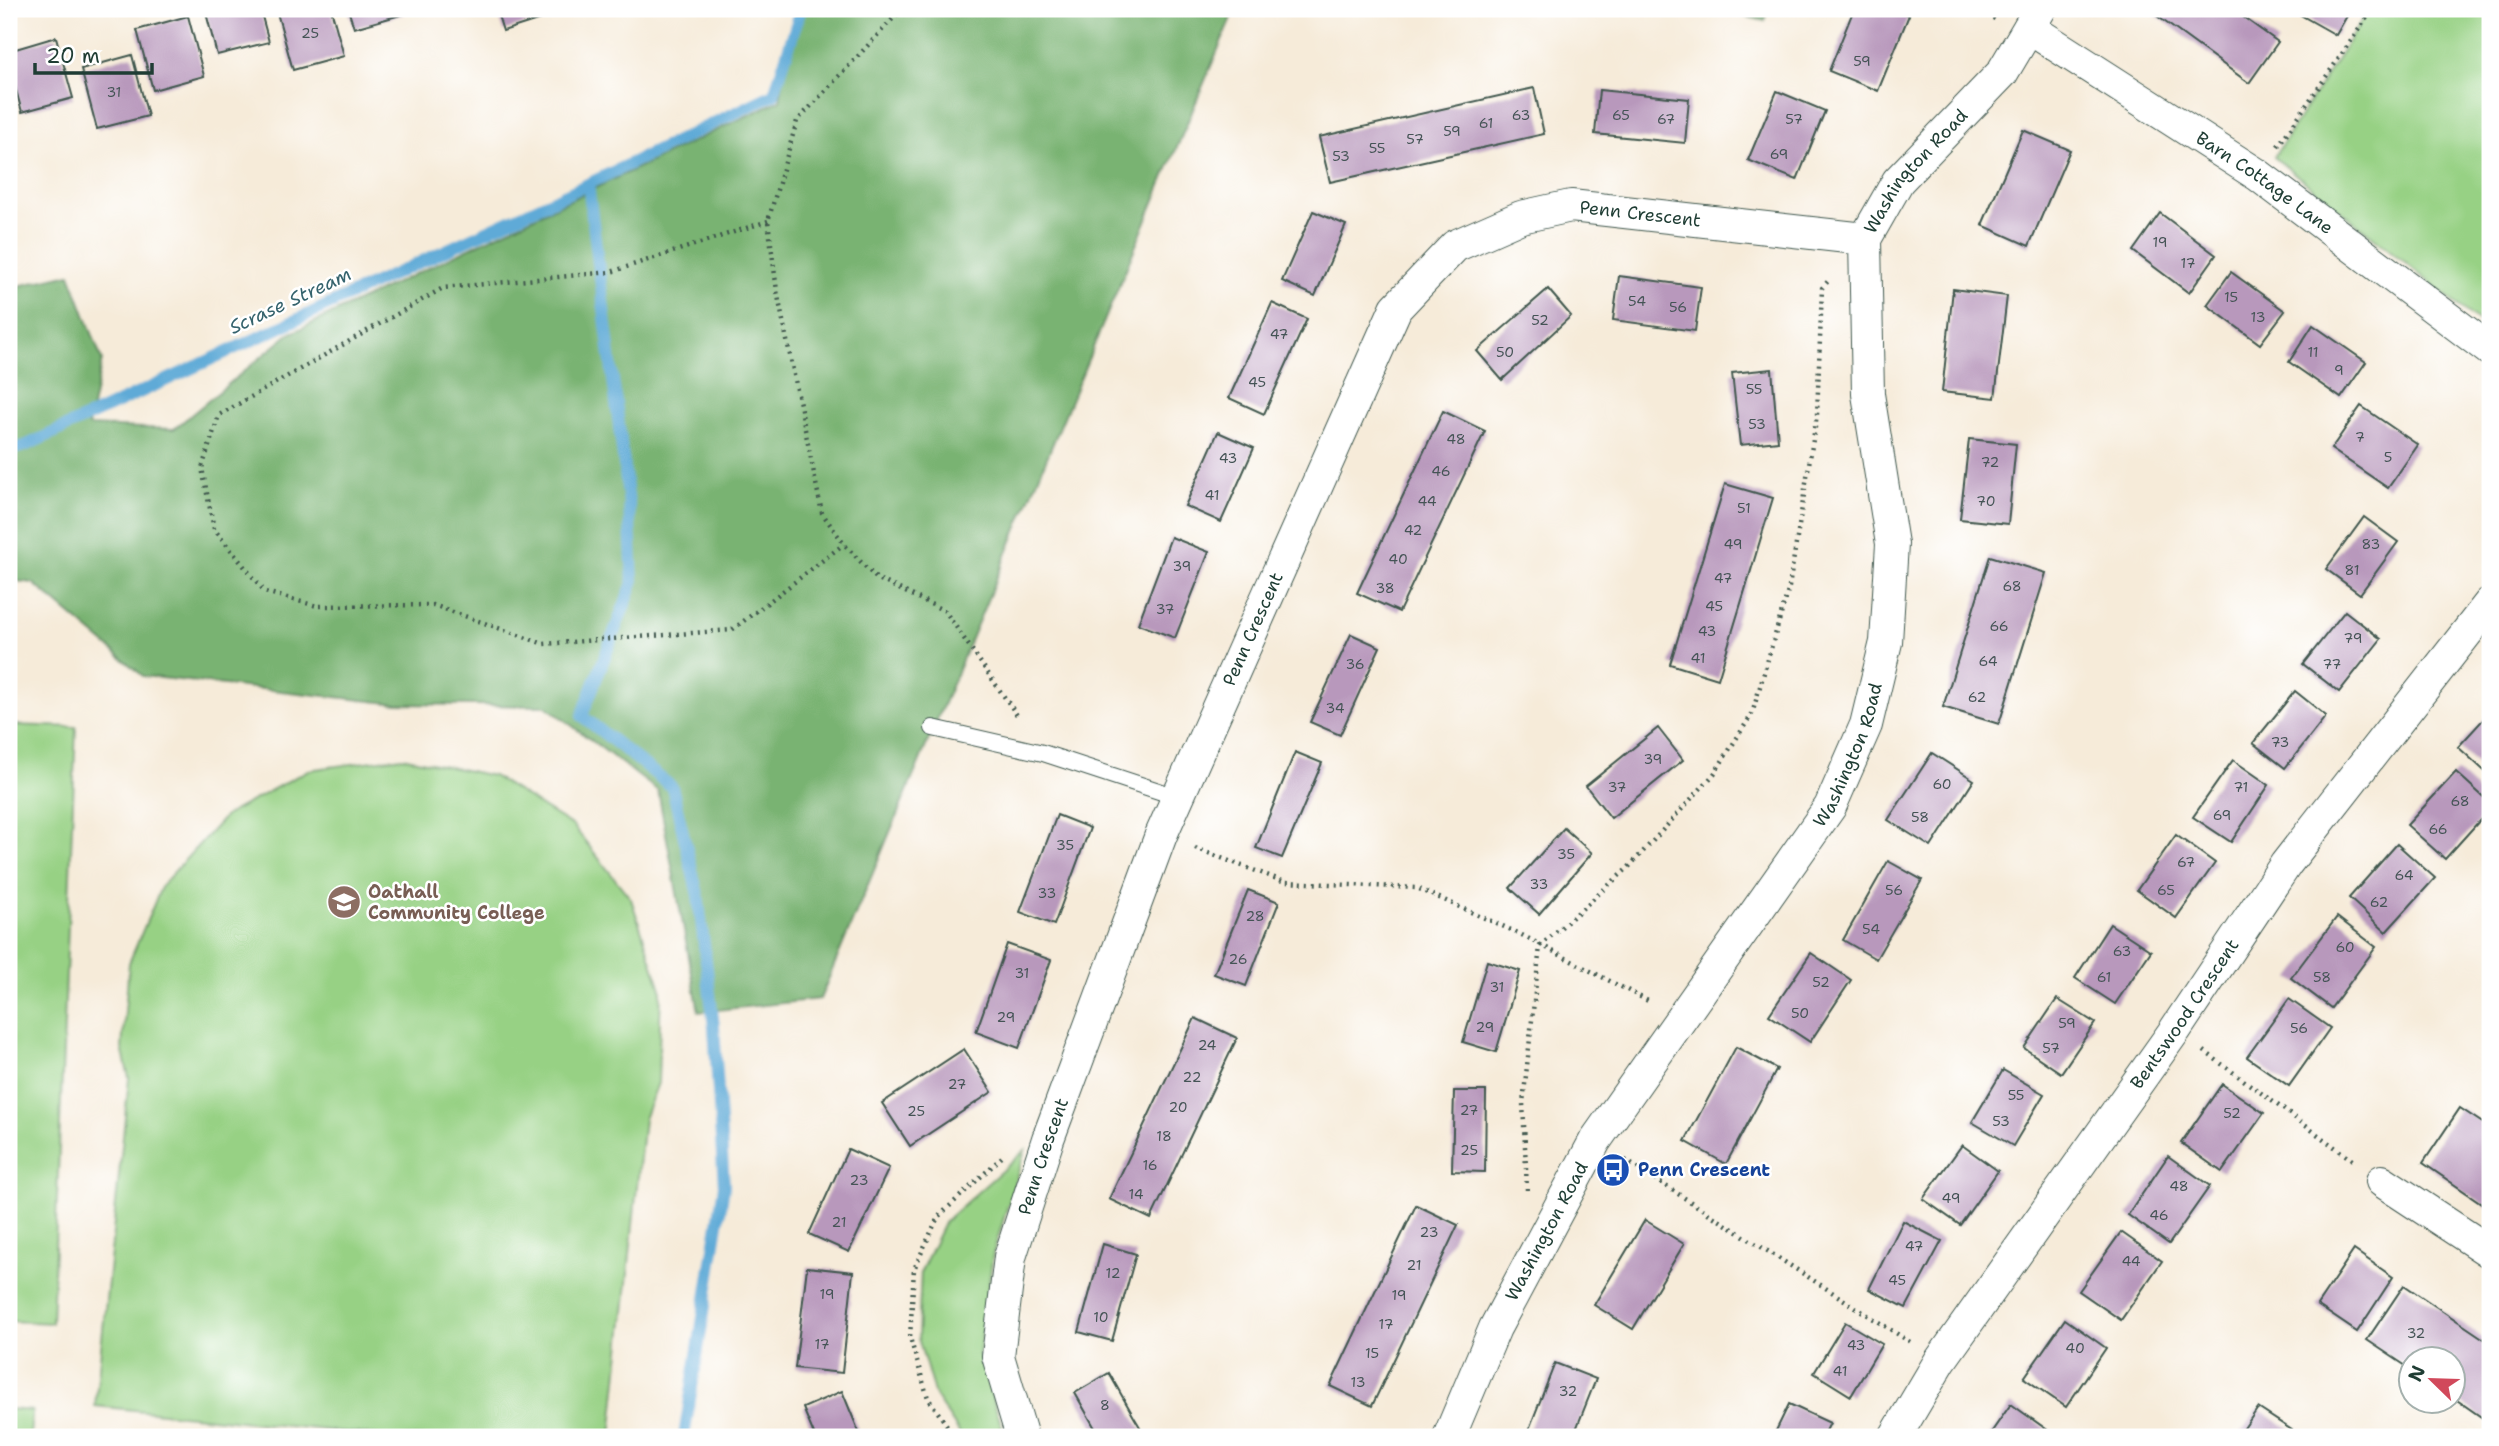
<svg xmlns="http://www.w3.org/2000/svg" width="2499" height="1446" viewBox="0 0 2499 1446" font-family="'Shantell Sans',sans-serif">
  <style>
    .green { fill: #97d184; stroke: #5b875c; stroke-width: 2 }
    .forest { fill: #79b372; stroke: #4c7853; stroke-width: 2 }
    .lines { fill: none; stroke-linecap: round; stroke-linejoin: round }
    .stream { stroke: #5faad7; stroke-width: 12 }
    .building { fill: #b898bc }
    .service-casing { stroke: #3f574d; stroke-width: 18 }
    .minor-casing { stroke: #3f574d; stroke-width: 34 }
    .path { stroke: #3f574d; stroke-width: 4.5; stroke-dasharray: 2 5; stroke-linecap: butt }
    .service { stroke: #fff; stroke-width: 16 }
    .minor { stroke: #fff; stroke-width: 32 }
    .labels { text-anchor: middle; stroke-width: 5; stroke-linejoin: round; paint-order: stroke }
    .number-label { font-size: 14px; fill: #455456 }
    .street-label { font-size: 18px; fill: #1f3d34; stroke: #fff }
    .education-label { font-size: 18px; font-weight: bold; fill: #785e54; stroke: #fff; text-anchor: start }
    .transit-label { font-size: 18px; font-weight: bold; fill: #164399; stroke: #fff; text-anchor: start }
    .water-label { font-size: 19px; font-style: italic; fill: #35636d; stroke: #fff }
  </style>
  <rect width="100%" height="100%" fill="#fff"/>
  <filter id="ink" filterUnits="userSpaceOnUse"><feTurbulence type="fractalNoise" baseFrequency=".0143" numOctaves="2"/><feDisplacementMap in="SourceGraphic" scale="14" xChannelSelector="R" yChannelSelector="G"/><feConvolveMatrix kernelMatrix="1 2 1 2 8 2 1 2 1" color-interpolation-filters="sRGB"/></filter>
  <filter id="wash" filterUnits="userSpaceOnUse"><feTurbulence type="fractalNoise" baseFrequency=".00686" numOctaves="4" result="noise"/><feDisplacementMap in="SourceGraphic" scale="28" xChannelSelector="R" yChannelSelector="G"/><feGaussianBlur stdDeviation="1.57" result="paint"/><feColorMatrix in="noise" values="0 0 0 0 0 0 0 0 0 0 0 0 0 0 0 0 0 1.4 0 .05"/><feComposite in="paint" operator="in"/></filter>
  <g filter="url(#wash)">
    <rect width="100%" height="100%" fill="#f6ebd9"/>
    <!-- green -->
    <g class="green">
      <polygon points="2369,9 2490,9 2490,331 2274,157"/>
      <polygon points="9,725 76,727 52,1323 9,1321"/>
      <polygon points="402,757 493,776 573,826 631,899 661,989 658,1083 644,1119 611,1437 395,1437 95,1406 129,1078 122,1048 129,963 162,885 226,815 308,770"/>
      <polygon points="1025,1150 993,1254 979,1355 1005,1437 962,1437 935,1396 918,1338 921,1271 945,1221"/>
      <polygon points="9,1409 32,1411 30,1437 9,1437"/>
    </g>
    <!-- forest -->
    <g class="forest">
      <polygon points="795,9 1235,9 820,999 699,1012 658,791 546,706 398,704 143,676 33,583 9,580 9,288 70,274 102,360 88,426 174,429 289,334 780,100"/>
      <polygon points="1714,9 1767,9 1765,21"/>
    </g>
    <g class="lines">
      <!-- stream -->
      <g class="stream">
        <polyline points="588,184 629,504 633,583 582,716 672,787 698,895 714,1027 724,1186 684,1437"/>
        <polyline points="9,450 25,446 588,184 774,94 801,9"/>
      </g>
    </g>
    <g id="blocks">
      <!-- building -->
      <g class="building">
        <polygon points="205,9 260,9 269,42 217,55"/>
        <polygon points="276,9 331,9 344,56 293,70"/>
        <polygon points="348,9 403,9 404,14 354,28"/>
        <polygon points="496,9 572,9 503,31"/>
        <polygon points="1854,9 1895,9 1909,15 1878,91 1829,71"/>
        <polygon points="2152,9 2232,9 2278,42 2249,83 2150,11"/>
        <polygon points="2290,9 2351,9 2336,35"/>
        <polygon points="188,16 204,76 153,90 137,30"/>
        <polygon points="56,37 73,98 22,112 9,64 9,51"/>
        <polygon points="132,55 148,116 97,129 81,69"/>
        <polygon points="1534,88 1544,134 1330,182 1319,137"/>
        <polygon points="1599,90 1689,99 1685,143 1595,134"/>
        <polygon points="1777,91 1825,111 1797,180 1748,160"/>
        <polygon points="2023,130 2070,150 2029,246 1982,225"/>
        <polygon points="1313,211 1346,225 1315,296 1282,281"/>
        <polygon points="2160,213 2216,255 2189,293 2133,251"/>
        <polygon points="2231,272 2285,311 2260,344 2207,305"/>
        <polygon points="1619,276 1701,287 1695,331 1613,320"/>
        <polygon points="1548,289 1571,316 1502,380 1477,351"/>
        <polygon points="1953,289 2007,296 1995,398 1942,392"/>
        <polygon points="1272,303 1307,319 1264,414 1229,398"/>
        <polygon points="2313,325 2366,362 2341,398 2289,362"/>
        <polygon points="1772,369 1778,441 1740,445 1732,373"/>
        <polygon points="2361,406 2418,445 2388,488 2331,449"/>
        <polygon points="1443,411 1485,431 1399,612 1357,593"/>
        <polygon points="1218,432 1254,448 1221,522 1185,506"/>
        <polygon points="1969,439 2016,444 2008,524 1960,519"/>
        <polygon points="1725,484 1773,498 1718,679 1670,664"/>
        <polygon points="2364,517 2398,542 2360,594 2326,569"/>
        <polygon points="1171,537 1209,552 1175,638 1138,624"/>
        <polygon points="1990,556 2046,573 1999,724 1943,707"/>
        <polygon points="2345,611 2381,639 2339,692 2303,664"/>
        <polygon points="1351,634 1380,647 1340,735 1310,722"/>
        <polygon points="2295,691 2326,716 2285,768 2253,743"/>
        <polygon points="2490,712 2490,776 2458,747"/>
        <polygon points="1658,728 1683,760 1611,818 1586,786"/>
        <polygon points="1295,752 1322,763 1282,858 1256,848"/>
        <polygon points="1932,753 1974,780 1931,847 1888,820"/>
        <polygon points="2233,760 2269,785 2231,842 2193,817"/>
        <polygon points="2456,772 2490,803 2490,809 2445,859 2407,825"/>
        <polygon points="1057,815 1090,828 1054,925 1020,912"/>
        <polygon points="1564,828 1592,853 1539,914 1510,888"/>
        <polygon points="2176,835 2215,863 2176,918 2137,890"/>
        <polygon points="2397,844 2435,878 2386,932 2349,898"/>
        <polygon points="1888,861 1922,880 1876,959 1843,940"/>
        <polygon points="1248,890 1279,902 1246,986 1214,974"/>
        <polygon points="2337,917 2376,947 2331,1008 2291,978"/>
        <polygon points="2110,924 2151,951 2115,1004 2075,978"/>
        <polygon points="1007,944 1051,960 1019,1048 976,1032"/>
        <polygon points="1811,953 1851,980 1810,1042 1769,1015"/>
        <polygon points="1487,961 1520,971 1496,1052 1463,1042"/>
        <polygon points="2057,999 2095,1023 2061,1073 2024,1048"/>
        <polygon points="2289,999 2330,1028 2289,1086 2247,1057"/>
        <polygon points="1195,1018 1237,1038 1151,1219 1109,1199"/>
        <polygon points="1736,1047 1777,1069 1726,1164 1685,1141"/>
        <polygon points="964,1049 992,1092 910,1146 882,1103"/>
        <polygon points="2003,1070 2044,1094 2013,1146 1972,1122"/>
        <polygon points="2222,1084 2264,1113 2222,1172 2181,1143"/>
        <polygon points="1454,1091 1486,1091 1485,1172 1452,1171"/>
        <polygon points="2460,1108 2490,1128 2490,1209 2423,1163"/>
        <polygon points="1962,1145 1998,1171 1960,1225 1923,1199"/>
        <polygon points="848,1149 889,1168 849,1252 809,1234"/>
        <polygon points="2168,1156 2210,1186 2169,1244 2128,1215"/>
        <polygon points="1416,1205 1458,1225 1372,1406 1330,1386"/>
        <polygon points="1645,1220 1684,1244 1633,1329 1594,1305"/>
        <polygon points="1903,1221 1942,1241 1906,1308 1869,1289"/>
        <polygon points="2121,1232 2162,1261 2121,1320 2079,1291"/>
        <polygon points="1103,1244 1136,1254 1112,1341 1079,1332"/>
        <polygon points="2354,1250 2393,1277 2357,1332 2317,1305"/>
        <polygon points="807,1267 853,1272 842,1373 795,1368"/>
        <polygon points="2404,1285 2490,1343 2490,1416 2487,1421 2454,1398 2454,1358 2412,1358 2412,1370 2367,1340"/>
        <polygon points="2065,1319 2106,1348 2066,1407 2024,1378"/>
        <polygon points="1845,1322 1882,1344 1851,1396 1814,1373"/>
        <polygon points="1555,1363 1596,1379 1573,1437 1526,1437"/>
        <polygon points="1109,1373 1134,1417 1146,1437 1100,1437 1075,1393"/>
        <polygon points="842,1391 861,1437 815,1437 803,1408"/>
        <polygon points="1789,1404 1830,1423 1823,1437 1773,1437"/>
        <polygon points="2011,1404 2053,1434 2050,1437 1988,1437"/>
        <polygon points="2258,1408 2298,1434 2302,1437 2238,1437"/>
      </g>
    </g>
  </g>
  <g filter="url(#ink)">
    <use href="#blocks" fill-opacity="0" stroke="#3f574d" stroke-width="2"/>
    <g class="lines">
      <!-- service casing -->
      <g class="service-casing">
        <polyline id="service" points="933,728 1043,753 1177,797"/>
      </g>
      <!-- minor casing -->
      <g class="minor-casing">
        <g id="minor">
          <path id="s1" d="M 2029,28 L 2258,175 L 2490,350"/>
          <polyline points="2382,1181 2490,1252"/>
          <path id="s2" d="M 1022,1437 L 998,1356 L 1010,1257 L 1048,1139 L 1161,835 L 1396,308 L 1455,246 L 1521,217 L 1571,206 L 1865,239"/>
          <path id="s3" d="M 1449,1437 L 1495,1328 L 1595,1141 L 1830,807 L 1866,725 L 1886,642 L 1892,544 L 1868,394 L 1865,239 L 1898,181 L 2002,73 L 2040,9"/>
          <path id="s4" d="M 1895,1437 L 1940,1361 L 2175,1030 L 2286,864 L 2490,603"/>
        </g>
      </g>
      <!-- path -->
      <g class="path">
        <polyline points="902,9 797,121 768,221 777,291 822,513 844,544 876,578 945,611 1019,718"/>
        <polyline points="1974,9 1995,19"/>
        <polyline points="2278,146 2373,9"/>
        <polyline points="768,221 611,272 443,288 219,415 202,468 214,529 265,592 317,606 433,605 544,644 732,630 844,544"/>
        <polyline points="1195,848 1285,882 1417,888 1518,933 1650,1002"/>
        <polyline points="2204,1051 2355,1162"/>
        <polyline points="1625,1160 1910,1342"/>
        <polyline points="1527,1190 1523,1103 1540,946 1628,868 1714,774 1752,714 1789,587 1817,415 1822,288 1829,280"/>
        <polyline points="955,1437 928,1398 910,1338 914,1269 938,1217 1005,1154"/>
      </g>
      <!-- service -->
      <use href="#service" class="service"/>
      <!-- minor -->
      <use href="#minor" class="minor"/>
    </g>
  </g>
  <!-- icons -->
  <defs>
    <g id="school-disc" transform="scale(1.75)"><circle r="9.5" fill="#8d6e63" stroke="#fff"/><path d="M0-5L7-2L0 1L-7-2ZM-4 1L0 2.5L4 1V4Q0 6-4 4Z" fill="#fff"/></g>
    <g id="bus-disc" transform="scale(1.75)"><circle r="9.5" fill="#1a4fb4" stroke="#fff"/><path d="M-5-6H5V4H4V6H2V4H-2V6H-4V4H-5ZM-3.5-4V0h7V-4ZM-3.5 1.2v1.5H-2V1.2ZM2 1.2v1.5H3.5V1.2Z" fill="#fff"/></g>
  </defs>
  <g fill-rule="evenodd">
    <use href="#school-disc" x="344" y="902"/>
    <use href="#bus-disc" x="1613" y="1170"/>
  </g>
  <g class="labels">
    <!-- number labels -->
    <g class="number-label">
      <text x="310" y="38">25</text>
      <text x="1862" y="66">59</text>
      <text x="114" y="97">31</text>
      <text x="1521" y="120">63</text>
      <text x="1621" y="120">65</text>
      <text x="1666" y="124">67</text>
      <text x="1794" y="124">57</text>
      <text x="1486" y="128">61</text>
      <text x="1452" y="136">59</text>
      <text x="1415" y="144">57</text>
      <text x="1377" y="153">55</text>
      <text x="1779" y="159">69</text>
      <text x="1341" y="161">53</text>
      <text x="2160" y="247">19</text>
      <text x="2188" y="268">17</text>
      <text x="2231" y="302">15</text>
      <text x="1637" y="306">54</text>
      <text x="1678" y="312">56</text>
      <text x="2258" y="322">13</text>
      <text x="1540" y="325">52</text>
      <text x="1279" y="339">47</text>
      <text x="1505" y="357">50</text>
      <text x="2313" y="357">11</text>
      <text x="2339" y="375">9</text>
      <text x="1257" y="387">45</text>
      <text x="1754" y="394">55</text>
      <text x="1757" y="429">53</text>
      <text x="2360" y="442">7</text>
      <text x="1456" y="444">48</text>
      <text x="2388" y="462">5</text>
      <text x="1228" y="463">43</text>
      <text x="1990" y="467">72</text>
      <text x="1441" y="476">46</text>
      <text x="1212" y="500">41</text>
      <text x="1427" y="506">44</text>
      <text x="1986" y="506">70</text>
      <text x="1744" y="513">51</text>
      <text x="1413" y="535">42</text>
      <text x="1733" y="549">49</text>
      <text x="2371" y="549">83</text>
      <text x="1398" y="564">40</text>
      <text x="1182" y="571">39</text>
      <text x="2352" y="575">81</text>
      <text x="1723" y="583">47</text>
      <text x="2012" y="591">68</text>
      <text x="1385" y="593">38</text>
      <text x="1714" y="611">45</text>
      <text x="1165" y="614">37</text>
      <text x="1999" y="631">66</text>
      <text x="1707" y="636">43</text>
      <text x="2353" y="643">79</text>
      <text x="1698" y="663">41</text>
      <text x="1988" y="666">64</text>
      <text x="1355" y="669">36</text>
      <text x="2332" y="669">77</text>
      <text x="1977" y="702">62</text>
      <text x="1335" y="713">34</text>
      <text x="2280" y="747">73</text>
      <text x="1653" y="764">39</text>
      <text x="1942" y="789">60</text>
      <text x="1617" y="792">37</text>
      <text x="2241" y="792">71</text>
      <text x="2460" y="806">68</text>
      <text x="2222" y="820">69</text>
      <text x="1920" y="822">58</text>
      <text x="2438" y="834">66</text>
      <text x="1065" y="850">35</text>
      <text x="1566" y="859">35</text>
      <text x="2186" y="867">67</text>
      <text x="2404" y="880">64</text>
      <text x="1539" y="889">33</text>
      <text x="1894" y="895">56</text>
      <text x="2166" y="895">65</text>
      <text x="1047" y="898">33</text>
      <text x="2379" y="907">62</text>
      <text x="1255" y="921">28</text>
      <text x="1871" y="934">54</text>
      <text x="2345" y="952">60</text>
      <text x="2122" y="956">63</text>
      <text x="1238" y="964">26</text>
      <text x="1022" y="978">31</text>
      <text x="2104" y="982">61</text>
      <text x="2322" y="982">58</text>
      <text x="1821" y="987">52</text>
      <text x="1497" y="992">31</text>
      <text x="1800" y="1018">50</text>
      <text x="1006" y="1022">29</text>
      <text x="2067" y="1028">59</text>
      <text x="1485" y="1032">29</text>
      <text x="2299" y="1033">56</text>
      <text x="1207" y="1050">24</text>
      <text x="2051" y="1053">57</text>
      <text x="1192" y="1082">22</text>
      <text x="957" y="1089">27</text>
      <text x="2016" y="1100">55</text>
      <text x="1178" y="1112">20</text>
      <text x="1469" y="1115">27</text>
      <text x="916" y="1116">25</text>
      <text x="2232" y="1118">52</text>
      <text x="2001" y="1126">53</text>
      <text x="1164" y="1141">18</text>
      <text x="1469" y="1155">25</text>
      <text x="1150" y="1170">16</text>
      <text x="859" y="1185">23</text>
      <text x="2179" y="1191">48</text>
      <text x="1136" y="1199">14</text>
      <text x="1951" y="1203">49</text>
      <text x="2159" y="1220">46</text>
      <text x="839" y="1227">21</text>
      <text x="1429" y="1237">23</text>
      <text x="1914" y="1251">47</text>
      <text x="2131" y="1266">44</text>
      <text x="1414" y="1270">21</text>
      <text x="1113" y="1278">12</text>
      <text x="1897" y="1285">45</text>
      <text x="827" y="1299">19</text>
      <text x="1399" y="1300">19</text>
      <text x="1101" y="1322">10</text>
      <text x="1386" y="1329">17</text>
      <text x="2416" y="1338">32</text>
      <text x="822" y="1349">17</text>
      <text x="1856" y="1350">43</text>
      <text x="2075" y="1353">40</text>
      <text x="1372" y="1358">15</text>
      <text x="1840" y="1376">41</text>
      <text x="1358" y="1387">13</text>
      <text x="1568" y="1396">32</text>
      <text x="1105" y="1410">8</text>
    </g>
    <!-- street labels -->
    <g class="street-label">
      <text dy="6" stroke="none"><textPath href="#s3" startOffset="1404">Washington Road</textPath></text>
      <text dy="6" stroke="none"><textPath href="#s1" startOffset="282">Barn Cottage Lane</textPath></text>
      <text dy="6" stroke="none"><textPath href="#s2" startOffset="1488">Penn Crescent</textPath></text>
      <text dy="6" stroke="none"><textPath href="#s2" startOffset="858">Penn Crescent</textPath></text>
      <text dy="6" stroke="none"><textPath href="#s3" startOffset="794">Washington Road</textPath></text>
      <text dy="6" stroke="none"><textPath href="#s4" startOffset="513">Bentswood Crescent</textPath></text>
      <text dy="6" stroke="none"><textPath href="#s2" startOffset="290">Penn Crescent</textPath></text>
      <text dy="6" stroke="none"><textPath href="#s3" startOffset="228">Washington Road</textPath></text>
    </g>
    <!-- education labels -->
    <g class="education-label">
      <text x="368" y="898">Oathall<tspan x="368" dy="21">Community College</tspan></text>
    </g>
    <!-- transit labels -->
    <g class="transit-label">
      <text x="1638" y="1176">Penn Crescent</text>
    </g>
    <!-- water labels -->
    <g class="water-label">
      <text transform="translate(290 300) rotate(-25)" y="7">Scrase Stream</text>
    </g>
  </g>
  <!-- margin -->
  <rect width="2499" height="1446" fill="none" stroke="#fff" stroke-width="35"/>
  <!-- north arrow -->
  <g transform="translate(2432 1380) rotate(293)"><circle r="33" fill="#ffffff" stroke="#a5b1ae" stroke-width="2"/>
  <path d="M0-5L12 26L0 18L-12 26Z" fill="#d1495b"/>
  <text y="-10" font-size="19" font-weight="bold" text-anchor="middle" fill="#1f3d34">N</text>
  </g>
  <!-- scale -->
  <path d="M35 63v10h117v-10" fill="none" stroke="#1f3d34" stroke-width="3.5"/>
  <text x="46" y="63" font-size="21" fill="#1f3d34" stroke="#ffffff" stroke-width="5" paint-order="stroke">20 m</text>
</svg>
